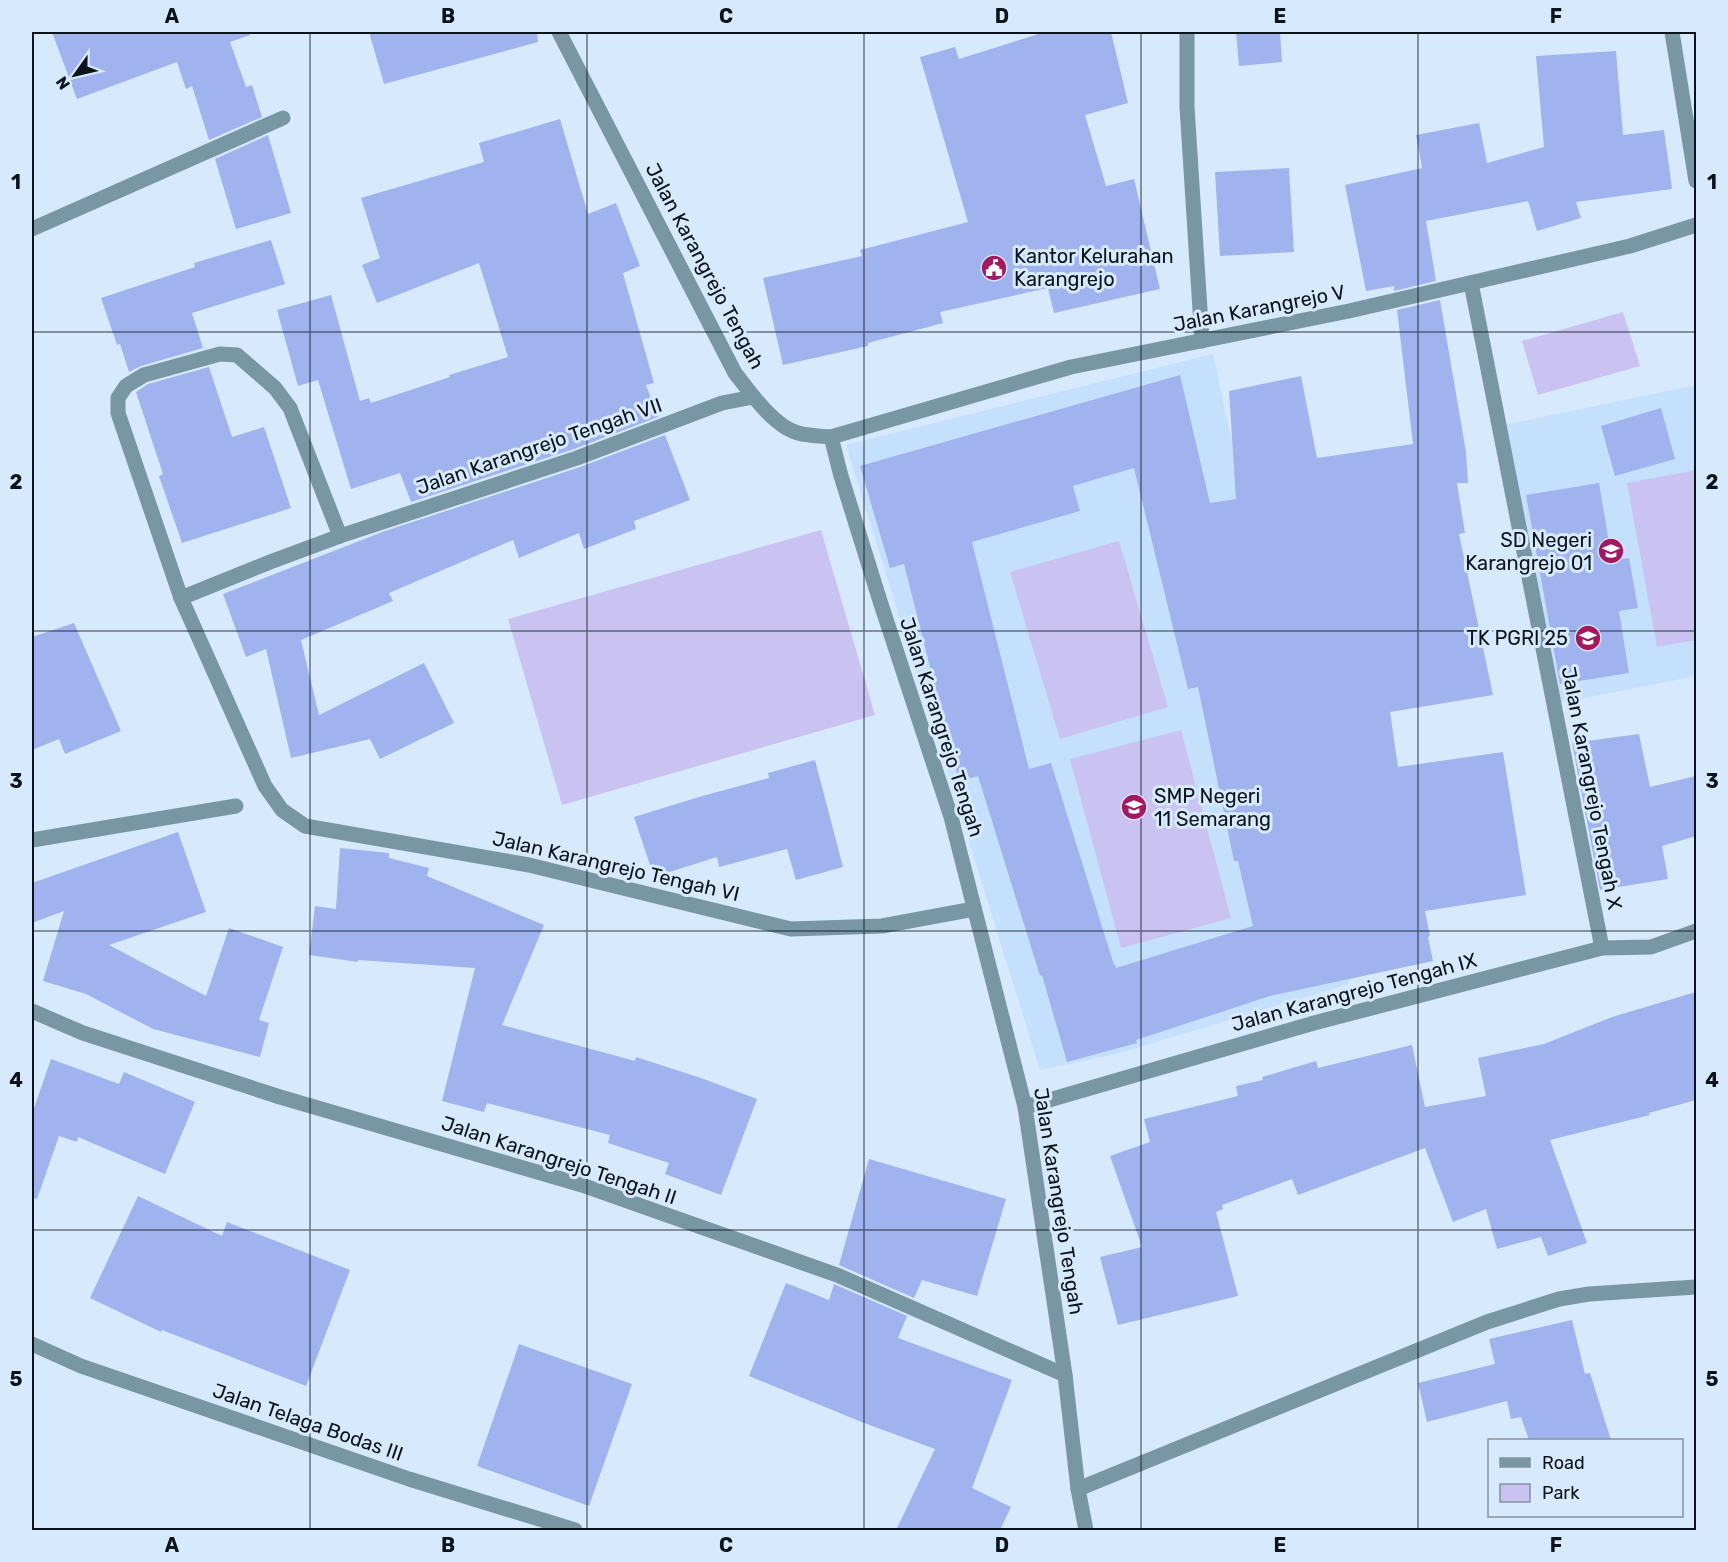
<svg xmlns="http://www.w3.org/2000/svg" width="1728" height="1562" viewBox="0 0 1728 1562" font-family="Rubik,sans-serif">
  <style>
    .built { fill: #c4e0fd }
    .green { fill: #cac2f0 }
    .building { fill: #a1b3ee; fill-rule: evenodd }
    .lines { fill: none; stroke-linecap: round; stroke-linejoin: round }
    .street { stroke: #7896a4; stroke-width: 15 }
    .grid { fill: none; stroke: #0b131b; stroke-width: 1.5; stroke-opacity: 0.55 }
    .labels { text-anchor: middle; stroke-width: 6; stroke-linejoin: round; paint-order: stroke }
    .poi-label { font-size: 20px; fill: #0b131b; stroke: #d7e9fc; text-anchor: start }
    .street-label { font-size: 20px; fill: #0b131b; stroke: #d7e9fc }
    .neatline { fill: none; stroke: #0b131b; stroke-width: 2 }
    .grid-label { font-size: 20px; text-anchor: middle; font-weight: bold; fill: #0b131b }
  </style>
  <rect width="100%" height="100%" fill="#d7e9fc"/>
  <!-- built -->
  <g class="built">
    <polygon points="1213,354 1349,984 1116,1054 1040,1070 846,445"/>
    <polygon points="1696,385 1696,676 1559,703 1499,426"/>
  </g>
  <!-- green -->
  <g class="green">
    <polygon points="1623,312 1640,366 1538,395 1522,341"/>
    <polygon points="1696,470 1696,640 1657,647 1627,483"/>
    <polygon points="821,530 875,715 562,805 508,619"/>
    <polygon points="1119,541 1168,707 1060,739 1010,572"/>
    <polygon points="1181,730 1231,918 1121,948 1070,759"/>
  </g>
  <!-- building -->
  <g class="building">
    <polygon points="52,32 249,32 250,35 230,42 246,87 252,85 262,117 209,140 192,86 186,89 177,62 77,99"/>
    <polygon points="369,32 537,32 538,42 384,84"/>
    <polygon points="1045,32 1111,32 1128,103 1085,115 1106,186 1134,179 1160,289 1054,313 1048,288 940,312 943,323 868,343 868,346 783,365 763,278 862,256 860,250 968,222 920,57 955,47 959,59"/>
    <polygon points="1236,32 1280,32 1282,62 1239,66"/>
    <polygon points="1616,51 1623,135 1664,130 1672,189 1576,202 1581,218 1537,231 1528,201 1426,221 1436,281 1394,291 1394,286 1366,291 1345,185 1422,168 1416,135 1479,123 1487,163 1544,147 1536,56"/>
    <polygon points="560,119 588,214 616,203 640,266 623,273 654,383 646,385 658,417 574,449 411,502 400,473 351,489 318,380 298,386 277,310 331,295 360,401 369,398 371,403 450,377 449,375 508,357 479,263 377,303 362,265 380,258 361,198 484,162 479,143"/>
    <polygon points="268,135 291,213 236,229 215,159"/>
    <polygon points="1289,168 1294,252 1220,256 1215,172"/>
    <polygon points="271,240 285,284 192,313 203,348 141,366 129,372 120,344 117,345 101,298 195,267 194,263"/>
    <path d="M 1440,300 L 1466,452 L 1468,483 L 1457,483 L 1465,533 L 1459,534 L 1493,695 L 1390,712 L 1398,767 L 1503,752 L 1526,895 L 1425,911 L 1430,936 L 1428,937 L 1433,961 L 1270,996 L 1136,1040 L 1137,1043 L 1067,1062 L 1042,975 L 1040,976 L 978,776 L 959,781 L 904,564 L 890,568 L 860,466 L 1180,375 L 1210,503 L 1236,499 L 1229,391 L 1301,376 L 1317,458 L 1413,444 L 1397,310 ZM 1134,468 L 1188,689 L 1198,687 L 1234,861 L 1238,861 L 1253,926 L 1116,968 L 1115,964 L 1114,965 L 1051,763 L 1029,769 L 972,542 L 1080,511 L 1073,486 Z"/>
    <polygon points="209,367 232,437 264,427 291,508 182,543 159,476 163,474 136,392 148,384"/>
    <polygon points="1661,408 1675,459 1615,476 1601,426"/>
    <polygon points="665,435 690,500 634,521 636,529 584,549 579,533 519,558 513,540 389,593 393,601 301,640 319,715 424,663 454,723 380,759 370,739 291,758 266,649 246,657 223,594 385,531 580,467"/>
    <polygon points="1599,483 1612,560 1629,558 1638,608 1619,611 1629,673 1560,684 1526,495"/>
    <polygon points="74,623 121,731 65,754 59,739 32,750 32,637"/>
    <polygon points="1639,734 1650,787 1696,776 1696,836 1662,846 1668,879 1600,890 1572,743"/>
    <polygon points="815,760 843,867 796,880 787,849 719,867 717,857 654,877 634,817 699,797 769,778 768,773"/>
    <polygon points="178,832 206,912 109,945 206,996 229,928 283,947 259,1020 269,1023 260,1057 153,1029 86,994 43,981 64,911 32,923 32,883"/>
    <polygon points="340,848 389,853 389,858 429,868 427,876 544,925 502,1025 635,1061 636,1057 701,1078 757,1099 721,1195 665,1174 669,1163 608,1143 610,1135 487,1103 484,1112 442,1101 475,968 358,960 358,962 309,955 315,906 336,909"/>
    <polygon points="1696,992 1696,1100 1649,1113 1650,1115 1550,1140 1587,1243 1548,1256 1541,1237 1497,1249 1486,1209 1453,1222 1425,1148 1298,1195 1292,1179 1222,1205 1223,1209 1216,1212 1238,1296 1118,1325 1100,1257 1142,1247 1110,1156 1150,1142 1144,1119 1238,1096 1236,1086 1263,1080 1262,1077 1316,1061 1318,1068 1412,1045 1425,1107 1486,1096 1478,1058 1544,1044 1612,1017"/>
    <polygon points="51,1059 119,1084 124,1072 195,1102 165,1174 78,1137 77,1142 59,1136 37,1199 32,1198 32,1114"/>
    <polygon points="869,1159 1006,1199 977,1296 922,1280 914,1298 839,1265"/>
    <polygon points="138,1196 222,1236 227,1222 350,1270 306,1386 162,1330 161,1332 90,1298"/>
    <polygon points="786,1283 829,1300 834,1284 907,1316 898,1338 1012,1380 972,1488 1011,1507 1000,1530 896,1530 935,1449 864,1423 749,1376"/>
    <polygon points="1572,1320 1585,1374 1590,1373 1611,1440 1529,1440 1521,1417 1511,1419 1507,1401 1427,1422 1418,1383 1495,1364 1489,1339"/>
    <polygon points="519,1344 632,1384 589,1506 477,1466"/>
  </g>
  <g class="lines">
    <!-- street -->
    <g class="street">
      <path d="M 559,32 L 735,373 C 750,392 774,427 798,433 C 809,436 820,436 831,437 L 841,476 L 880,601 L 951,817 L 1025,1107 L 1065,1375 L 1078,1489 L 1086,1530"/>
      <polyline points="1187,32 1187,107 1202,341"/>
      <polyline points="1672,32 1696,181"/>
      <polyline points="32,229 283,118"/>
      <polyline points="1471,283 1602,948"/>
      <polyline points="753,397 722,403 577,458 340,536 270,562 181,598 265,786 282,810 305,826 529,865 791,929 882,926 974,909"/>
      <polyline points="831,437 1071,367 1349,311 1630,246 1696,225"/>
      <polyline points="181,598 118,413 118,398 126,386 144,375 220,354 237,355 275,388 290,408 340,536"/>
      <polyline points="32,840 236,806"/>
      <polyline points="32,1011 83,1033 280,1097 582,1185 837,1275 1065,1375"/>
      <polyline points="1025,1107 1314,1023 1602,948 1651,947 1696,931"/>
      <polyline points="32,1344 81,1366 409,1479 575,1530"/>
      <polyline points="1078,1489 1487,1322 1559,1299 1589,1294 1696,1287"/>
    </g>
  </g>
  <!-- grid -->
  <path class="grid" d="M 310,32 L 310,1530M 587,32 L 587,1530M 864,32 L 864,1530M 1141,32 L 1141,1530M 1418,32 L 1418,1530M 32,332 L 1696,332M 32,631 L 1696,631M 32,931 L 1696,931M 32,1230 L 1696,1230"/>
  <!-- icons -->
  <defs>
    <g id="civic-disc" transform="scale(1.35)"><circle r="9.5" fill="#a3185f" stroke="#d7e9fc"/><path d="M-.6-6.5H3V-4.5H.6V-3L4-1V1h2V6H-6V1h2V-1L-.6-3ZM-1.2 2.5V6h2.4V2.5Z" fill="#fff"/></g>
    <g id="school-disc" transform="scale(1.35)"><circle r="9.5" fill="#a3185f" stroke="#d7e9fc"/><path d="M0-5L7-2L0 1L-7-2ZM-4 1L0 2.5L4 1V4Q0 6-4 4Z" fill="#fff"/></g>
  </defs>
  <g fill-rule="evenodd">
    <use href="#civic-disc" x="994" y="268"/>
    <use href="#school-disc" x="1611" y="551"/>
    <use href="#school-disc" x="1588" y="638"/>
    <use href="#school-disc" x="1134" y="807"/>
  </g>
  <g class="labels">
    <!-- poi labels -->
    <g class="poi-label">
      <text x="1014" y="263">Kantor Kelurahan<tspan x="1014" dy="23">Karangrejo</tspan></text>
      <text x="1592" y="547" text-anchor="end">SD Negeri<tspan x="1592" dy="23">Karangrejo 01</tspan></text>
      <text x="1568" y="645" text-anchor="end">TK PGRI 25</text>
      <text x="1154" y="803">SMP Negeri<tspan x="1154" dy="23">11 Semarang</tspan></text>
    </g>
    <!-- street labels -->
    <g class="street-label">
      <text transform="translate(705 266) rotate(62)" y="7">Jalan Karangrejo Tengah</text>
      <text transform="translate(1259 308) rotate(-11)" y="7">Jalan Karangrejo V</text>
      <text transform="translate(539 446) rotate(-19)" y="7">Jalan Karangrejo Tengah VII</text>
      <text transform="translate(942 727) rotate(72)" y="7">Jalan Karangrejo Tengah</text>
      <text transform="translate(1592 788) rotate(79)" y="7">Jalan Karangrejo Tengah X</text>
      <text transform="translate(616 866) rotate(13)" y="7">Jalan Karangrejo Tengah VI</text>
      <text transform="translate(1354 992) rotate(-15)" y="7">Jalan Karangrejo Tengah IX</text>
      <text transform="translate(559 1160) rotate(18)" y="7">Jalan Karangrejo Tengah II</text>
      <text transform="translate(1059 1201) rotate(81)" y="7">Jalan Karangrejo Tengah</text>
      <text transform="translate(308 1422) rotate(19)" y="7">Jalan Telaga Bodas III</text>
    </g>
  </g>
  <!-- border -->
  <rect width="1728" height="1562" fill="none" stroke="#d7e9fc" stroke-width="66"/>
  <!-- legend -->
  <rect x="1488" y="1439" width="195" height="78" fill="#d7e9fc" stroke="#8593a2" stroke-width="1.5"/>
  <rect x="1500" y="1458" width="30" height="9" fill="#7896a4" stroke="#8593a2" stroke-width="1.5"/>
  <text x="1542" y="1469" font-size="18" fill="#0b131b">Road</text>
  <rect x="1500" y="1484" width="30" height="18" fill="#cac2f0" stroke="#8593a2" stroke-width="1.5"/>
  <text x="1542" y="1499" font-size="18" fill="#0b131b">Park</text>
  <!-- north arrow -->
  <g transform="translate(75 75) rotate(236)" stroke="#d7e9fc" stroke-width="4.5" paint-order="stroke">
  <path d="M0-4.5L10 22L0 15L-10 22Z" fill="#0b131b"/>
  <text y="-9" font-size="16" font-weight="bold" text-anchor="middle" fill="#0b131b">N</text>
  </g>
  <rect x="33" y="33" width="1662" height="1496" class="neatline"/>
  <g class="grid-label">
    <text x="172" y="23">A</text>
    <text x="448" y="23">B</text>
    <text x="726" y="23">C</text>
    <text x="1002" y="23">D</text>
    <text x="1280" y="23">E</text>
    <text x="1556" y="23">F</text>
    <text x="16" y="189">1</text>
    <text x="1712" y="189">1</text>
    <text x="16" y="489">2</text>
    <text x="1712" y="489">2</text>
    <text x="16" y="788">3</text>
    <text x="1712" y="788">3</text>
    <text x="16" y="1087">4</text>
    <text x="1712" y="1087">4</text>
    <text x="16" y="1386">5</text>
    <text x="1712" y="1386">5</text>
    <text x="172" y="1552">A</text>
    <text x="448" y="1552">B</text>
    <text x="726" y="1552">C</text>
    <text x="1002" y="1552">D</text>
    <text x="1280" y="1552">E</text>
    <text x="1556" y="1552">F</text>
  </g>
</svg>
